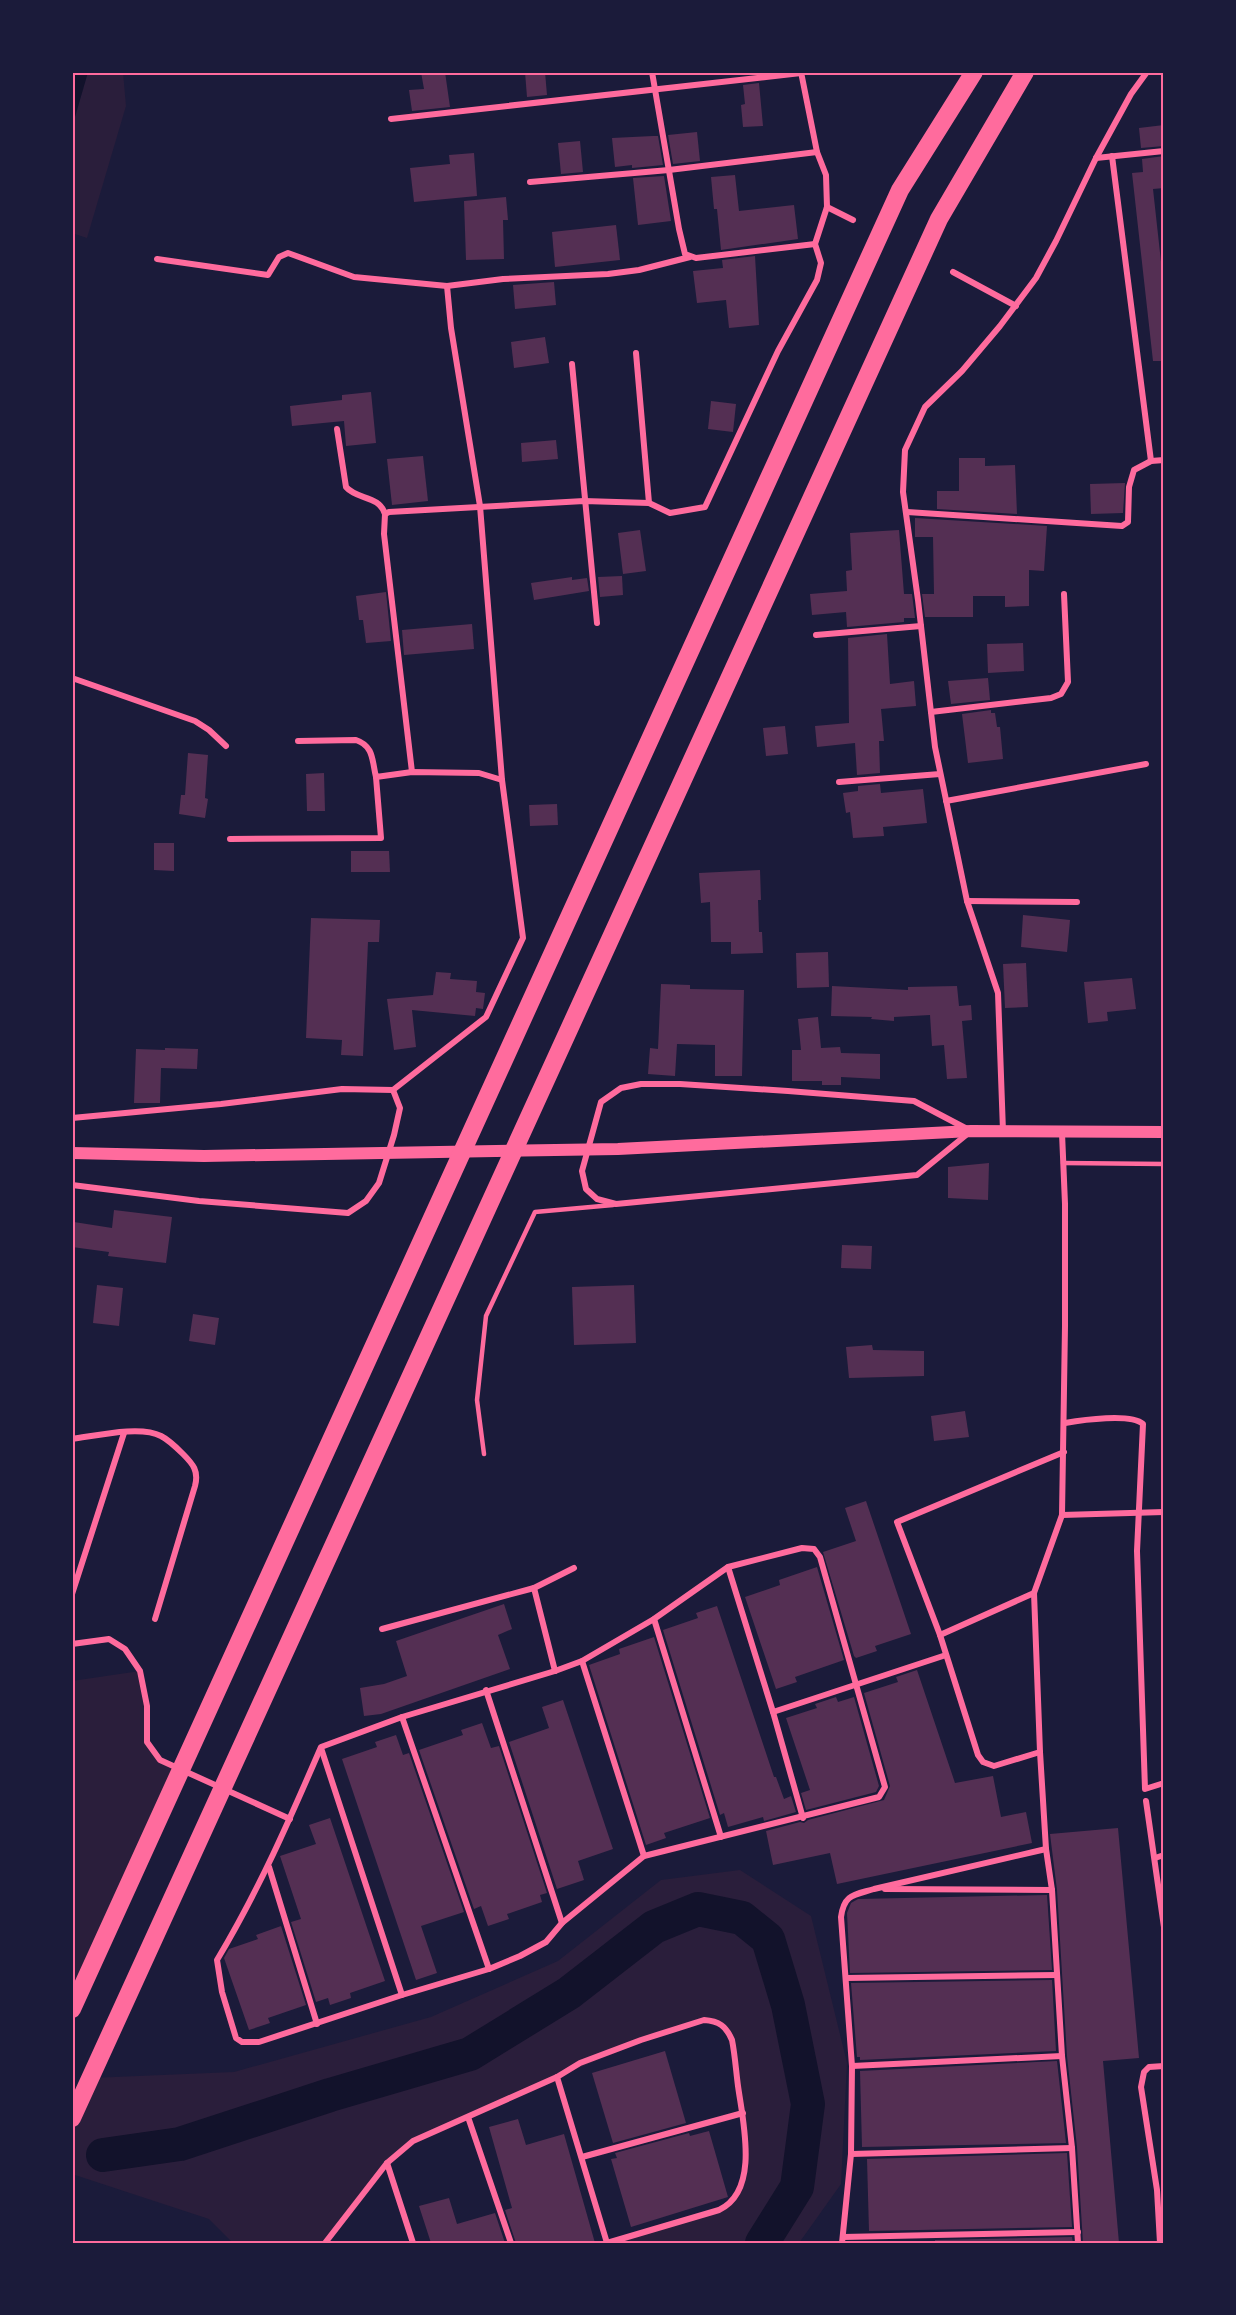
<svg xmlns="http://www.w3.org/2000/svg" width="1236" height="2315" viewBox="0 0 1236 2315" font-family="Rubik,sans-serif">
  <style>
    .green { fill: #2a1e3b }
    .water { fill: #12122b }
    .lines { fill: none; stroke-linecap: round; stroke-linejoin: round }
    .river { stroke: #12122b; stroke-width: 34 }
    .building { fill: #542f53 }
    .service { stroke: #ff6b9d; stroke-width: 4.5 }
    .minor { stroke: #ff6b9d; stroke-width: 6 }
    .secondary { stroke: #ff6b9d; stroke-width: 12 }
    .motorway { stroke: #ff6b9d; stroke-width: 18 }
    .neatline { fill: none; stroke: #ff6b9d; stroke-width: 2 }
  </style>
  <rect width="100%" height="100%" fill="#1b1b3a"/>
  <!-- green -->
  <g class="green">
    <polygon points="88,72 123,72 126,106 87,238 72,233 72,127"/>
    <polygon points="140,1671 147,1706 147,1742 160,1760 180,1772 72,2006 72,1681"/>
    <polygon points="740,1870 811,1916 847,2063 841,2184 799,2243 607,2243 728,2206 736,2197 746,2160 735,2053 723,2025 704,2020 666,2032 557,2077 403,2148 322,2243 233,2243 209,2219 72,2174 72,2118 91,2078 234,2072 431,2017 558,1961 661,1880"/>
  </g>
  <!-- water -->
  <polygon class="water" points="72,72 88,72 72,127"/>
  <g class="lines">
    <!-- river -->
    <polyline class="river" points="103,2155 180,2144 330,2095 470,2054 569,1993 654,1927 698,1909 742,1918 768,1939 788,2005 808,2104 797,2187 762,2243"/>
  </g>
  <!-- building -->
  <g class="building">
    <polygon points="421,72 445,72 450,107 412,111 409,90 424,89"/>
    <polygon points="525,72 545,72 547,95 527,97"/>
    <polygon points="759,83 763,126 743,127 741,105 745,104 743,85"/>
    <polygon points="1164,125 1164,146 1141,148 1139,128"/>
    <polygon points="697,132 700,161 673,164 668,135"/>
    <polygon points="653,136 658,136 663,165 632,168 632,165 615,167 612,138"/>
    <polygon points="580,141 583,172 561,174 558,143"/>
    <polygon points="474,153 477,196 414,202 410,168 450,164 449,155"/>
    <polygon points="1164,156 1164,188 1153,189 1164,289 1164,361 1153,361 1132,173 1143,172 1142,159"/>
    <polygon points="735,175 739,211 794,205 798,239 721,250 717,209 714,209 711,177"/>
    <polygon points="664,176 671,221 638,225 633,178"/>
    <polygon points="506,197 508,220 503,220 504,259 466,260 464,201"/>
    <polygon points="616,225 620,260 555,267 552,232"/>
    <polygon points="755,256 759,325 729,328 726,300 697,303 693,271 723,268 722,260"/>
    <polygon points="554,282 556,305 515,309 513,285"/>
    <polygon points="545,337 549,363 514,368 511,342"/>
    <polygon points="371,392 376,443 346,446 344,421 292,426 290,406 342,400 342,395"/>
    <polygon points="711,401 736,404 733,432 708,429"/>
    <polygon points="556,440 558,459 522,462 521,443"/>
    <polygon points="423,456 428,501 392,505 387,459"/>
    <polygon points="959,458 985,458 985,466 1015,465 1017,514 937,509 937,491 959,491"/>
    <polygon points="1125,483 1123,513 1091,514 1090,484"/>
    <polygon points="915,518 1047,526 1044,571 1029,570 1029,606 1005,607 1005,596 973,596 973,617 925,617 922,594 934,594 933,537 915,537"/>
    <polygon points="640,530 646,571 623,574 618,533"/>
    <polygon points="899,530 904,594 912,594 915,618 904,618 904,622 847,627 846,612 812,615 810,594 847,591 846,571 852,570 850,533"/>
    <polygon points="622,576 623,595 600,597 598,577"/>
    <polygon points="572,577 572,580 587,578 589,591 534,600 531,583"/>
    <polygon points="386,592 391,641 366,643 363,620 359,620 356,596"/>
    <polygon points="472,624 474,649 404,655 402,630"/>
    <polygon points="887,634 890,684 914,681 916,706 881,709 884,741 879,741 880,773 857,775 855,743 817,747 815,726 849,723 848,638"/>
    <polygon points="1023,643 1024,671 988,673 987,644"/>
    <polygon points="988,678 990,700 951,704 948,681"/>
    <polygon points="991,710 991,713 995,713 997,727 1000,727 1003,759 968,763 962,714"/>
    <polygon points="785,726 788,754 766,756 763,728"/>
    <polygon points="188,753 208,755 205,798 208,799 205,818 179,814 181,795 185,795"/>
    <polygon points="324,773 325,811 307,811 306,774"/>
    <polygon points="880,784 881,793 923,789 927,823 883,827 884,836 853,838 850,812 846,813 843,793 858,791 858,786"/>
    <polygon points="557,804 558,825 530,826 529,805"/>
    <polygon points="154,843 174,843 174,871 154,870"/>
    <polygon points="351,851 389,851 390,872 351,872"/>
    <polygon points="760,870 761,900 758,900 759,932 762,932 763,953 731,954 731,942 711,942 710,902 701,903 699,873"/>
    <polygon points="1023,915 1070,920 1067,952 1021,947"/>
    <polygon points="311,918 380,920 379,942 368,942 363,1056 341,1055 342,1040 306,1038"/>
    <polygon points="828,952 829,987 797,988 796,953"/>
    <polygon points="1026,963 1028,1007 1005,1008 1003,964"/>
    <polygon points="436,972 451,973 450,979 477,981 476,992 485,993 483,1009 476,1008 475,1016 412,1010 416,1047 394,1050 387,999 433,995"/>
    <polygon points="1132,978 1136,1009 1107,1012 1108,1021 1088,1023 1084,982"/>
    <polygon points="661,984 690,985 690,989 744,990 742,1076 715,1076 715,1045 677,1044 675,1076 648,1074 650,1048 658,1049"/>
    <polygon points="832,986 908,990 908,987 957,986 959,1006 971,1005 972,1020 962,1021 967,1078 947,1079 944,1045 932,1046 930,1015 894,1017 894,1021 871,1019 872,1017 831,1016"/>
    <polygon points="818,1017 821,1048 840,1047 841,1053 880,1054 880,1079 841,1077 841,1085 822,1085 822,1081 792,1081 792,1050 801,1050 798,1019"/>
    <polygon points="165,1048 198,1049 197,1069 161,1068 160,1103 134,1103 136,1049 165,1050"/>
    <polygon points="989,1163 988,1200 948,1198 948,1167"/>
    <polygon points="114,1210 172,1217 166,1263 108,1256 109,1252 72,1247 74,1222 112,1228"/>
    <polygon points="842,1245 872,1246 871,1269 841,1268"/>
    <polygon points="97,1285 123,1288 119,1326 93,1323"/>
    <polygon points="634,1285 636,1343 574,1345 572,1287"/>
    <polygon points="193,1314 219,1318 215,1345 189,1341"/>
    <polygon points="872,1345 873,1350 924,1351 924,1376 849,1378 846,1347"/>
    <polygon points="965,1411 969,1437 934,1441 931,1416"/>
    <polygon points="866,1501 911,1634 875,1646 877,1651 856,1658 854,1656 823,1552 856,1541 845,1508"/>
    <polygon points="817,1567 844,1660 795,1677 797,1682 776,1689 745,1597 780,1585 779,1580"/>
    <polygon points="504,1604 512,1629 498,1635 510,1669 381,1714 364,1716 360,1688 384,1684 407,1676 396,1641"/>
    <polygon points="717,1606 774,1777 776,1777 784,1799 791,1796 796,1812 764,1821 763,1817 728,1827 724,1813 720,1815 663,1630 698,1618 696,1613"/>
    <polygon points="654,1637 710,1818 664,1833 666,1838 646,1845 589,1665 620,1654 619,1649"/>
    <polygon points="917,1670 955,1783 993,1776 1001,1817 1026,1812 1032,1843 837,1884 830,1853 773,1865 766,1831 800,1822 804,1823 808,1820 884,1800 890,1786 864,1693 898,1682 896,1677"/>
    <polygon points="836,1697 838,1702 854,1697 879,1786 876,1792 806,1810 801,1793 810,1790 786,1718 817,1708 815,1704"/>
    <polygon points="563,1700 613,1849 578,1861 584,1880 557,1889 509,1742 549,1728 542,1707"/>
    <polygon points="482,1723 491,1748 499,1746 547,1893 540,1895 542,1902 507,1914 509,1919 488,1926 481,1906 474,1909 419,1750 463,1735 461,1730"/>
    <polygon points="396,1735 403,1755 409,1753 464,1912 421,1926 437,1973 416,1980 342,1759 377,1747 375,1742"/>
    <polygon points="330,1818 385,1981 350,1993 351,1998 330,2005 328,1998 316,2002 291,1922 301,1919 280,1856 316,1844 309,1825"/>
    <polygon points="1118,1828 1139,2058 1103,2061 1119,2243 1083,2243 1077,2147 1067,2056 1057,1890 1050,1834"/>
    <polygon points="1047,1895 1052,1970 850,1973 847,1913 851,1903 858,1899"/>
    <polygon points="281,1926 306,2005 268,2018 270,2023 249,2030 224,1958 229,1949 258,1939 256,1935"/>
    <polygon points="1052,1980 1056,2051 860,2060 860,2057 857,2057 851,1983"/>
    <polygon points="665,2051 686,2123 613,2143 592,2073"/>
    <polygon points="1057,2061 1066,2143 862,2147 860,2071"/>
    <polygon points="518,2119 526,2145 564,2134 595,2243 516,2243 505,2210 512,2208 489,2127"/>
    <polygon points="709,2131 728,2197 631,2227 611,2159 617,2158 615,2153 689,2133 690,2136"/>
    <polygon points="1067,2153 1072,2227 869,2231 867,2159"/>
    <polygon points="449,2198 457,2224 495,2213 505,2243 431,2243 419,2206"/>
    <polygon points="1072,2237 1073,2243 935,2243 935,2240"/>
  </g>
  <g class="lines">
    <!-- service -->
    <g class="service">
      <polyline points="1063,1163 1164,1164"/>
      <polyline points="484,1454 477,1400 486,1316 535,1212 613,1205"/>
    </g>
    <!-- minor -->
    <g class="minor">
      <polyline points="652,72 679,229 685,254 696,258 815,244"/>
      <polyline points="391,119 801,73"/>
      <polyline points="1112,156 1151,461"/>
      <polyline points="1096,158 1164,151"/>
      <polyline points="530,182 669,170 817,152"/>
      <polyline points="827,207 853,220"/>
      <polyline points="157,259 268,275 279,257 288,253 354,277 447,286 503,279 608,274 639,270 690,257"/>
      <polyline points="953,272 1016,306"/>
      <polyline points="636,353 649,503"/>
      <polyline points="572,364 597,623"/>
      <path d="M 337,429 L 346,487 C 357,500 379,495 385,514"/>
      <polyline points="907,512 1122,526 1128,522 1129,487 1134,470 1151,461 1164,460"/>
      <polyline points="816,635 921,626"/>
      <polyline points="72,678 195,721 209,730 226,746"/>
      <polyline points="931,712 1051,698 1061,694 1068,682 1064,594"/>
      <path d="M 298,741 L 356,740 C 374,746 372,761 376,777 L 412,772 L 479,773 L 502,780"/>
      <polyline points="412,772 384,534 385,514 389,512 584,501 649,503 670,513 705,507 778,351 817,280 821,263 815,244 827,207 826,175 817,152 801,72"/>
      <polyline points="839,782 940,774"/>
      <polyline points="946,801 1146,764"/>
      <polyline points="230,839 381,838 376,777"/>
      <polyline points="967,901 1077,902"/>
      <polygon points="641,1084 680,1084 788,1091 914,1101 971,1131 917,1175 616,1204 597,1199 586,1189 582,1171 601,1102 621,1088"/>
      <polyline points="72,1118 221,1104 342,1089 393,1090 486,1017 523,938 502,780 480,506 451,328 447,286"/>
      <polyline points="1003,1131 998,993 967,901 935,747 918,600 903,492 905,450 925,407 962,371 1000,326 1036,278 1056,241 1096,158 1131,94 1147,72"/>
      <polyline points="1062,1133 1065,1204 1065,1326 1062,1515 1034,1593 1040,1752 1046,1849 1052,1890 1062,2056 1072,2148 1078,2243"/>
      <polyline points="72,1185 199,1201 348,1213 366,1201 379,1183 394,1135 400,1108 393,1090"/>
      <path d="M 1065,1423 C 1082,1420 1131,1413 1143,1424 L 1137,1551 L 1145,1789 L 1164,1783"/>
      <path d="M 72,1439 C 95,1436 140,1425 161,1436 C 169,1440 176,1447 183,1454 C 193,1464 199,1471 195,1486 L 155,1619"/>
      <polyline points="1062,1515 1164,1512"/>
      <path d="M 802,1548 L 814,1549 L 820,1557 L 885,1787 L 879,1797 L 644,1856 L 562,1923 L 546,1942 L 520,1956 L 489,1969 L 402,1995 L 259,2042 L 242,2042 L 236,2038 L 222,1992 L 217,1960 C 259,1890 289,1821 321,1747 L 402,1717 L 555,1671 L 582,1661 L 654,1619 L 728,1567 Z"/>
      <polyline points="728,1567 773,1712 803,1818"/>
      <polyline points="534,1588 555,1671"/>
      <polyline points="72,1594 124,1433"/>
      <polyline points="654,1619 721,1837"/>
      <polyline points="382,1629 534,1588 574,1568"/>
      <polyline points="940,1635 1034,1593"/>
      <polyline points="72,1644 109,1639 125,1649 140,1671 147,1706 147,1742 160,1760 290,1819"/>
      <polyline points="582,1661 644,1856"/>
      <polyline points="486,1690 562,1923"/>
      <polyline points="773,1712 946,1655"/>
      <polyline points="402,1717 489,1969"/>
      <polyline points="321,1748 402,1995"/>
      <polyline points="1040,1752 994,1766 983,1762 978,1755 940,1635 897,1522 1064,1452"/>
      <polyline points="1146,1801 1164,1927"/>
      <polyline points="1155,1858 1164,1855"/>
      <polyline points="269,1867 317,2024"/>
      <polyline points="885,1889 1052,1890"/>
      <polyline points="846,1978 1057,1975"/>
      <polyline points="852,2066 1062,2056"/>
      <polyline points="557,2077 607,2243"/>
      <polyline points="468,2117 511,2243"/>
      <polyline points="851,2154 1072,2148"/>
      <polyline points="582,2157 743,2113"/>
      <polyline points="387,2163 413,2243"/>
      <polyline points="843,2237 1078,2232"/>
      <path d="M 325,2243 L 387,2163 L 413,2141 L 557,2077 L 580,2063 L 641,2040 L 704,2020 C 719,2021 726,2026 732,2040 C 735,2055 736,2071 738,2086 C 743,2122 760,2191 719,2210 L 607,2243"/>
      <path d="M 842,2243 L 851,2154 L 852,2066 L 841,1917 C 844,1894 854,1895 874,1889 L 1046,1849"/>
      <polyline points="1160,2243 1157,2190 1141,2087 1144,2072 1149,2067 1164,2066"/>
    </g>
    <!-- secondary -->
    <polyline class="secondary" points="72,1153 204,1156 618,1149 971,1131 1164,1132"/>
    <!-- motorway -->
    <g class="motorway">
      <polyline points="72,2009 900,190 974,72"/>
      <polyline points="72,2118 939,219 1025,72"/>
    </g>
  </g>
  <!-- border -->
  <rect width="1236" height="2315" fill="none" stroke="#1b1b3a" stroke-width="147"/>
  <rect x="74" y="74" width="1088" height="2168" class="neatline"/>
</svg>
